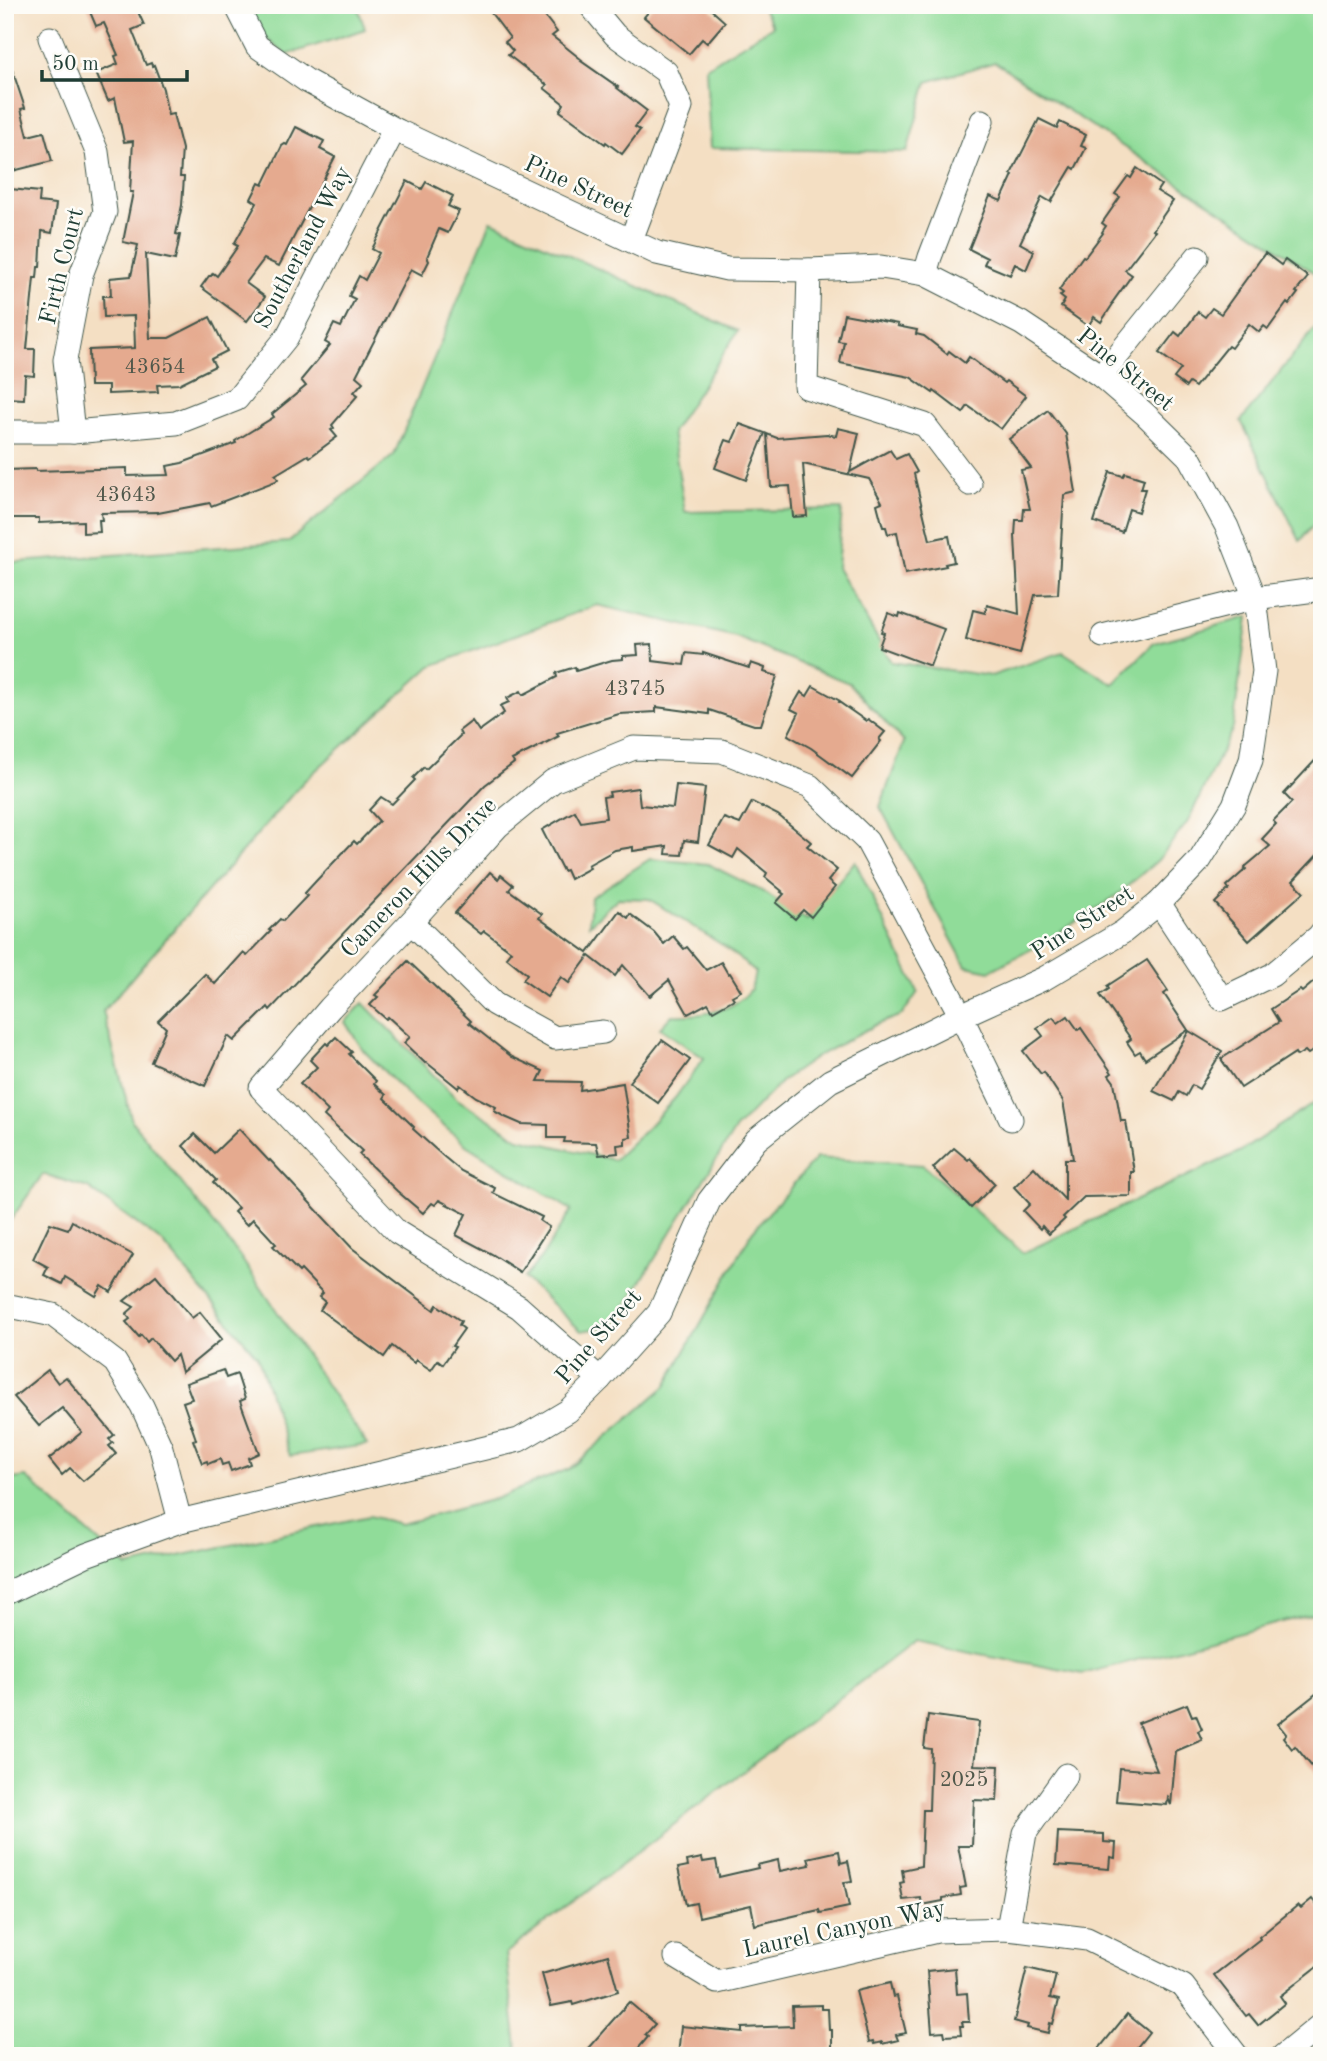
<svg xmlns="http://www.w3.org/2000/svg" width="1327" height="2061" viewBox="0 0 1327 2061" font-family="'Old Standard TT',serif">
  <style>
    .green { fill: #90dc99; stroke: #588c66; stroke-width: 2 }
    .building { fill: #e5aa8f }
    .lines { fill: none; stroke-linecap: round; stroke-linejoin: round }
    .minor-casing { stroke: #3f5549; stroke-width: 25 }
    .minor { stroke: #fff; stroke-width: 23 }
    .labels { text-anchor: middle; stroke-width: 5; stroke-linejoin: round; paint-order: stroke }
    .number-label { font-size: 21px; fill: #50584b }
    .street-label { font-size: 24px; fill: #1f3d34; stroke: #fdfcf7 }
  </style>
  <rect width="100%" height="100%" fill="#fdfcf7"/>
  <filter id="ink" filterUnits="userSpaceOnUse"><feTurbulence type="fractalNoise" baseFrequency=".0143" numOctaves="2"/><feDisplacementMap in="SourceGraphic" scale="14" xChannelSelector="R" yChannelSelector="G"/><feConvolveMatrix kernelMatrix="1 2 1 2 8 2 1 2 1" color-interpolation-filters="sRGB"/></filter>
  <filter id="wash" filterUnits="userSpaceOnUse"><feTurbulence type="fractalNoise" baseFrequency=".00686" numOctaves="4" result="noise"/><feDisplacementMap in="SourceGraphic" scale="28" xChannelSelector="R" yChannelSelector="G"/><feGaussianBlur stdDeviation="1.57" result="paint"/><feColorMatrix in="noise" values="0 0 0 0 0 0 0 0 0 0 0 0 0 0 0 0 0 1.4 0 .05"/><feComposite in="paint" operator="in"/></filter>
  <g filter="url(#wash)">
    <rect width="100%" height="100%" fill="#f4dfc3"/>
    <!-- green -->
    <g class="green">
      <polygon points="223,5 357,5 365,29 287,55"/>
      <polygon points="761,5 1322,5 1322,278 995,62 927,82 907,152 710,148 706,67 773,26"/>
      <polygon points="491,221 738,331 672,432 685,512 842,509 837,568 891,662 991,676 1063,652 1113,684 1154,643 1248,617 1233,728 1187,823 1158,860 1116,896 1043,943 990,971 966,966 880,807 904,742 849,683 736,637 597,605 431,666 303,782 103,1011 132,1121 239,1255 367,1445 290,1456 258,1357 163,1243 88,1188 43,1174 5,1228 5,563 288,542 394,455"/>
      <polygon points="1322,319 1322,515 1300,541 1241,421"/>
      <path d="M 650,859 L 708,864 L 762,891 L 807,920 L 855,861 L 918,992 L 902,1015 L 875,1025 L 818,1056 L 783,1080 L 736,1128 L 613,1326 L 581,1331 L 524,1278 L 541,1258 L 571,1210 L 466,1145 L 412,1099 L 364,1051 L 345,1022 L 363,1003 L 457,1099 L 519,1138 L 614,1160 L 649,1126 L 675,1098 L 704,1058 L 660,1028 L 672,1015 C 698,1016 734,1013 751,989 C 753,984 754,977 755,972 L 724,946 L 649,899 L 618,898 L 589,925 L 591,897 Z"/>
      <polygon points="1322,1098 1321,1612 1083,1674 914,1641 506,1953 518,2056 5,2056 5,1480 26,1477 127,1567 369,1516 401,1524 495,1499 569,1469 665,1387 752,1232 816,1158 923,1165 1023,1253 1241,1151"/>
    </g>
    <g id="blocks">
      <!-- building -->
      <g class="building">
        <polygon points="87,5 135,5 144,25 132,30 146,65 151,63 152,66 154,65 163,89 168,115 173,114 182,149 180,177 184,177 182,205 176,234 180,235 175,260 146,254 150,338 169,338 210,317 227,351 211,359 215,366 179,384 157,385 158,392 108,394 108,386 90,386 89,350 135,348 134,316 104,317 103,296 111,296 110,278 131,276 138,245 123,242 133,192 130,192 133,141 124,142 115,98 108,101 96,73 118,64 115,56 118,55 104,23 96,26"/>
        <polygon points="485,5 536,5 557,32 552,36 582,60 581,61 618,87 617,88 647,111 635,127 640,130 622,154 606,142 605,144 560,111 564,104 544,88 547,85 508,55 513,51 505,42 510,38"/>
        <polygon points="654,5 706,5 725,22 707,43 702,39 689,54 644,17"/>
        <polygon points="8,57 25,108 21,109 28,136 44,132 52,161 5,173 5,58"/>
        <polygon points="1039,119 1057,128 1060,122 1086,135 1081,146 1086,148 1075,169 1072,167 1051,202 1042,197 1020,243 1034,251 1026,270 1015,264 1010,275 984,264 987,258 969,249 990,196 1001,201 1013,175 1011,174"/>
        <polygon points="296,127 324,141 320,149 335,157 279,266 264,259 246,283 265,297 247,321 201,287 209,276 211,276 213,273 217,276 238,246 234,244 257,203 251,199 259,183 263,185 282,146 285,144 287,145"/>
        <polygon points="1137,168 1161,185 1157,191 1173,201 1153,230 1155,231 1125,270 1132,275 1112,303 1113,304 1101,322 1094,317 1088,326 1061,307 1065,300 1060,296 1063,293 1059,290 1083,256 1085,257 1103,233 1102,232 1106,226 1102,223 1120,197 1115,194 1128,176 1131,178"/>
        <polygon points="407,181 422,189 426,182 453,196 448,206 459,211 448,233 439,229 427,257 429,261 422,275 411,269 356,376 363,382 354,392 358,395 332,425 334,428 331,430 337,437 310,457 308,455 275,475 278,479 276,481 211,506 210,503 158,513 158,512 101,513 102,520 99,520 100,532 83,533 83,521 39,523 39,518 5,518 5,470 36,469 36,471 127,468 127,476 169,475 167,466 182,463 236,443 235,441 274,417 272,414 306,386 301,380 330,345 325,342 334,324 341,327 355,299 349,296 359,276 365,280 379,253 372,249"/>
        <polygon points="10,189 40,192 39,202 56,204 52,233 42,231 40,267 38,267 37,278 34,278 27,349 35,349 34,376 25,375 24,399 5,398 5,208 8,208"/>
        <polygon points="1265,253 1281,265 1285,260 1308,277 1296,292 1298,293 1289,305 1287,303 1268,329 1264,326 1259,332 1249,324 1231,348 1228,346 1195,387 1189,383 1186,387 1174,378 1181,369 1159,353 1175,332 1180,336 1198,312 1205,317 1212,308 1221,314"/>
        <polygon points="844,314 898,324 897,326 917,330 916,334 924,336 947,354 949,351 965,363 969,357 1004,383 1006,381 1026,396 1001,429 968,406 963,413 934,391 933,393 910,377 840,363 844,342 838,341"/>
        <polygon points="1048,410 1066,434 1076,492 1064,495 1058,594 1035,595 1020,654 966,640 973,610 985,613 987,605 1019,614 1015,536 1016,520 1023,520 1024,509 1030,509 1021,470 1031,468 1009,439"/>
        <polygon points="740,424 765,433 746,480 715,468 726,440 732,442"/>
        <polygon points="838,428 859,433 850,472 890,450 896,459 907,454 917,472 914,474 930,540 949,536 954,562 945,564 946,566 905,574 897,532 888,534 886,527 883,527 877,504 882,502 869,479 803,464 807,516 793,517 790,486 771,487 767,434 777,438 827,434 836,436"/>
        <polygon points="1110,472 1123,476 1125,473 1144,479 1141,489 1145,489 1138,512 1129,509 1122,532 1094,522"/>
        <polygon points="888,613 899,617 900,613 944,629 930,666 879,647 884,633 881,632"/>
        <polygon points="652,644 653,661 684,665 686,653 703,655 703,653 749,668 751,663 765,668 764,672 777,676 761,725 754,725 709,710 709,714 656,707 656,712 619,714 557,733 559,736 512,760 514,763 485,785 270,1010 268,1007 234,1041 228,1036 205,1086 151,1062 166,1028 158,1021 205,974 215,984 243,953 247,956 271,931 269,930 280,919 283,921 307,896 304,894 316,881 354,841 357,844 379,821 369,810 381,797 392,804 415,780 413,778 424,767 426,769 461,735 459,731 472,721 479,731 504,713 500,706 509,702 507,698 521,691 523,695 557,677 556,673 575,667 576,671 612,660 623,659 623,656 638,655 637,645"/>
        <polygon points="813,686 840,701 839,702 866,721 868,719 885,732 879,739 881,741 852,778 811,748 788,735 799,713 791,709 801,692 807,696"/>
        <polygon points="1322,753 1322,850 1293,881 1304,892 1249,941 1215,903 1229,889 1227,886 1246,869 1245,867 1270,846 1262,839 1276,824 1273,821 1292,802 1284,794"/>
        <polygon points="676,785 705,788 698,842 684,840 682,855 666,854 667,846 633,851 633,847 615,850 588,865 590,868 570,879 566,870 563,871 542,830 575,811 581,822 606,818 603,797 610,796 609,792 638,788 640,805 673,808"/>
        <polygon points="752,802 778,815 811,842 807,846 837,870 828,881 835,887 811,917 803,910 795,919 776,903 784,894 781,892 782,891 765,877 767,873 738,849 733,858 709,845 724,818 740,824"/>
        <polygon points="490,872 498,879 501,875 513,885 509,890 542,914 539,918 588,953 619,911 628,918 630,914 654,932 664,944 673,936 684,949 687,947 706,970 721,962 728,974 730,973 741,991 732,996 734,999 713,1011 708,1003 688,1014 669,980 650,996 623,965 615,976 589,956 569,983 561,977 547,997 523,980 527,974 506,957 511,951 484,931 481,934 455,913"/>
        <polygon points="1147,960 1168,991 1164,994 1188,1030 1145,1059 1140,1051 1135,1054 1127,1042 1131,1039 1100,995 1109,989 1107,986"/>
        <polygon points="408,961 471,1021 469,1023 512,1057 543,1071 538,1081 581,1082 580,1090 623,1083 631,1137 625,1138 625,1144 617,1145 618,1153 599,1155 596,1143 564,1142 565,1138 548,1138 548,1125 521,1124 505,1117 494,1111 496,1107 476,1097 460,1085 458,1088 426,1062 425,1063 404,1043 410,1037 388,1017 386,1019 370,1005 378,997 375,995"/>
        <polygon points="1322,975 1322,1045 1308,1054 1305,1051 1297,1056 1295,1053 1241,1088 1221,1059 1279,1022 1271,1009 1300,990 1302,992"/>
        <polygon points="1068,1016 1078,1030 1081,1028 1112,1073 1109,1075 1114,1082 1121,1121 1126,1121 1134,1172 1131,1172 1131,1196 1084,1197 1063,1217 1065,1219 1049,1234 1042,1226 1040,1229 1023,1211 1030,1204 1014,1187 1034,1167 1065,1200 1065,1159 1073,1159 1063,1101 1044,1072 1041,1074 1023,1051 1043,1036 1037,1028 1053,1017 1058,1023"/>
        <polygon points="1189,1031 1222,1051 1199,1089 1192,1085 1186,1096 1179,1092 1174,1101 1153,1091"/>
        <polygon points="336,1037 352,1052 349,1054 376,1081 374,1084 386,1095 384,1098 414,1127 413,1129 443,1156 461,1171 495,1188 493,1193 542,1217 540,1221 549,1227 520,1272 492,1254 456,1235 466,1214 439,1200 435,1205 432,1203 423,1213 397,1191 359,1154 362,1151 324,1116 328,1111 300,1084 317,1067 310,1060 326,1043 328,1045"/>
        <polygon points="662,1040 690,1060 658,1103 629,1082"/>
        <polygon points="239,1129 269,1161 270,1160 352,1248 434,1310 437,1305 461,1321 459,1325 464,1329 452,1346 455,1347 443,1364 438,1360 431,1370 416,1360 414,1363 392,1346 384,1357 320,1310 325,1302 319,1297 323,1293 301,1270 299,1272 273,1246 276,1244 253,1219 247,1225 234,1212 238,1208 213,1183 216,1180 183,1146 195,1134 214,1153"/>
        <polygon points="954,1148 968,1160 970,1158 995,1184 971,1208 933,1168"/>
        <polygon points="72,1221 133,1255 111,1292 102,1286 96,1296 65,1277 62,1284 44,1275 48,1267 33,1259 50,1223 68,1229"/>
        <polygon points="156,1275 192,1318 200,1312 222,1339 182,1372 177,1355 171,1361 151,1338 147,1342 141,1335 139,1337 126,1322 130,1319 126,1314 134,1307 124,1301"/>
        <polygon points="48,1370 58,1383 66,1377 114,1435 109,1439 113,1443 109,1446 116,1454 83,1481 70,1468 62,1475 49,1459 82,1432 62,1408 39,1426 14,1397"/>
        <polygon points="223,1370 226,1378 237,1374 245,1399 240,1401 259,1453 248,1458 250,1464 231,1471 228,1463 222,1465 220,1459 208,1464 207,1461 202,1463 193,1440 196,1439 183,1402 192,1399 186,1383"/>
        <polygon points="1322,1689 1322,1779 1295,1746 1292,1749 1283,1737 1286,1734 1278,1724"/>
        <polygon points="1187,1704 1192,1716 1196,1715 1202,1729 1198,1731 1202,1740 1176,1751 1171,1805 1168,1798 1167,1805 1116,1801 1119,1768 1157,1771 1138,1723"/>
        <polygon points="928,1715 979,1722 974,1765 999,1766 997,1801 974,1800 972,1846 958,1846 966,1887 960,1888 961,1895 943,1898 943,1901 922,1905 921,1898 903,1900 900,1883 904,1882 902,1870 921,1866 923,1810 929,1810 931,1749 924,1748"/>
        <polygon points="1058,1832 1104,1834 1104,1842 1116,1843 1115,1858 1110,1857 1109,1869 1056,1865"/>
        <polygon points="839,1851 841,1863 848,1861 852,1881 844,1882 849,1907 820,1913 819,1910 755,1925 751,1905 699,1917 696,1903 686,1905 678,1868 688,1866 687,1861 702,1858 703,1862 716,1860 719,1877 758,1868 757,1865 778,1860 780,1871 810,1865 808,1858"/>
        <polygon points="1312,1899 1322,1912 1322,1963 1280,1996 1285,2003 1258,2025 1249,2014 1246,2016 1214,1975 1260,1939 1259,1937 1298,1905 1301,1908"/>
        <polygon points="608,1955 618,1991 573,2005 572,2002 551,2006 542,1974"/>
        <polygon points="955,1968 957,1994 967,1993 969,2022 962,2022 963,2026 960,2026 961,2035 945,2036 944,2031 932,2032 927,1971"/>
        <polygon points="1027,1968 1056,1975 1050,1998 1059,2000 1053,2024 1050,2023 1048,2033 1027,2028 1028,2025 1014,2021"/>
        <polygon points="890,1983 893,1997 897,1996 906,2033 896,2035 898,2040 882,2044 882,2042 874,2044 873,2041 869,2042 856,1991"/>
        <polygon points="629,2002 655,2024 645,2035 648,2037 632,2056 581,2056"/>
        <polygon points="821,2005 821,2009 828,2009 829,2030 832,2030 832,2049 825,2050 825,2056 678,2056 681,2026 742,2032 742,2028 793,2026 792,2006"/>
        <polygon points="1127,2014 1149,2032 1130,2056 1093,2056"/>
      </g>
    </g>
  </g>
  <g filter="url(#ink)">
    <use href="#blocks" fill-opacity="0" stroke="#3f5549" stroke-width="2"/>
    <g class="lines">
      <!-- minor casing -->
      <g class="minor-casing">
        <g id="minor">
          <polyline points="590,5 615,35 666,72 681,107 631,240"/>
          <polyline points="50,38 97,152 105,212 81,275 65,360 73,432"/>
          <polyline points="809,270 806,387 925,425 970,484"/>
          <polyline points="925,274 930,257 982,121"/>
          <polyline points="1101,376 1197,257"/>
          <polyline points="5,432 73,432 176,423 237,399 287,337 393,132 398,131"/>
          <polyline points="1103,636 1255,598 1322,589"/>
          <polyline points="1159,903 1222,999 1272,975 1319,936 1322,932"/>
          <polyline points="411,922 494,1004 555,1038 603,1032"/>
          <polyline points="5,1305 53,1315 115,1362 142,1406 161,1448 180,1521"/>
          <polyline points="600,1379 519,1307 397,1232 261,1088 330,1008 411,922 498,826 553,781 634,748 722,751 810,786 867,841 961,1016 1011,1119"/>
          <polyline points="5,1594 86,1555 180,1521 519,1440 568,1411 600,1379 659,1313 709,1201 756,1140 830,1081 961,1016 1045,978 1123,932 1159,903 1200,860 1234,805 1251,760 1264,671 1255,598 1227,527 1189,457 1145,414 1101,376 1021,323 925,274 881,267 809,270 727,269 657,253 398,131 307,81 257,46 236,5"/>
          <polyline points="1008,1929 1025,1833 1066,1775"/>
          <polyline points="676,1957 717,1982 937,1931 1008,1929 1087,1939 1183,1986 1237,2056"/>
          <polyline points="1283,2056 1322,2024"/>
        </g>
      </g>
      <!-- minor -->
      <use href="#minor" class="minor"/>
    </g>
  </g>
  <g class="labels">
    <!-- number labels -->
    <g class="number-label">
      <text x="155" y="373">43654</text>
      <text x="126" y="501">43643</text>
      <text x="635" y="695">43745</text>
      <text x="964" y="1786">2025</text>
    </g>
    <!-- street labels -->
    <g class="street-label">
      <text transform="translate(579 186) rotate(25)" y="8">Pine Street</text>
      <text transform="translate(302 247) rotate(-62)" y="8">Southerland Way</text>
      <text transform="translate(61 266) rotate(-76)" y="8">Firth Court</text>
      <text transform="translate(1126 369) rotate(39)" y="8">Pine Street</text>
      <text transform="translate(418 877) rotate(-46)" y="8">Cameron Hills Drive</text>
      <text transform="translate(1082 922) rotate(-33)" y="8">Pine Street</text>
      <text transform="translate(598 1336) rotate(-49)" y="8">Pine Street</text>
      <text transform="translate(844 1928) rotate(-12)" y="8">Laurel Canyon Way</text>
    </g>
  </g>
  <!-- margin -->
  <rect width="1327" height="2061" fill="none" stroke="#fdfcf7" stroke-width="28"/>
  <!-- scale -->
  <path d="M42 70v10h145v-10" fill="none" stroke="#1f3d34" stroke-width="3.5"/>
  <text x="52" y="70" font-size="21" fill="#1f3d34" stroke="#fdfcf7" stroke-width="5" paint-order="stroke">50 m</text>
</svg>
